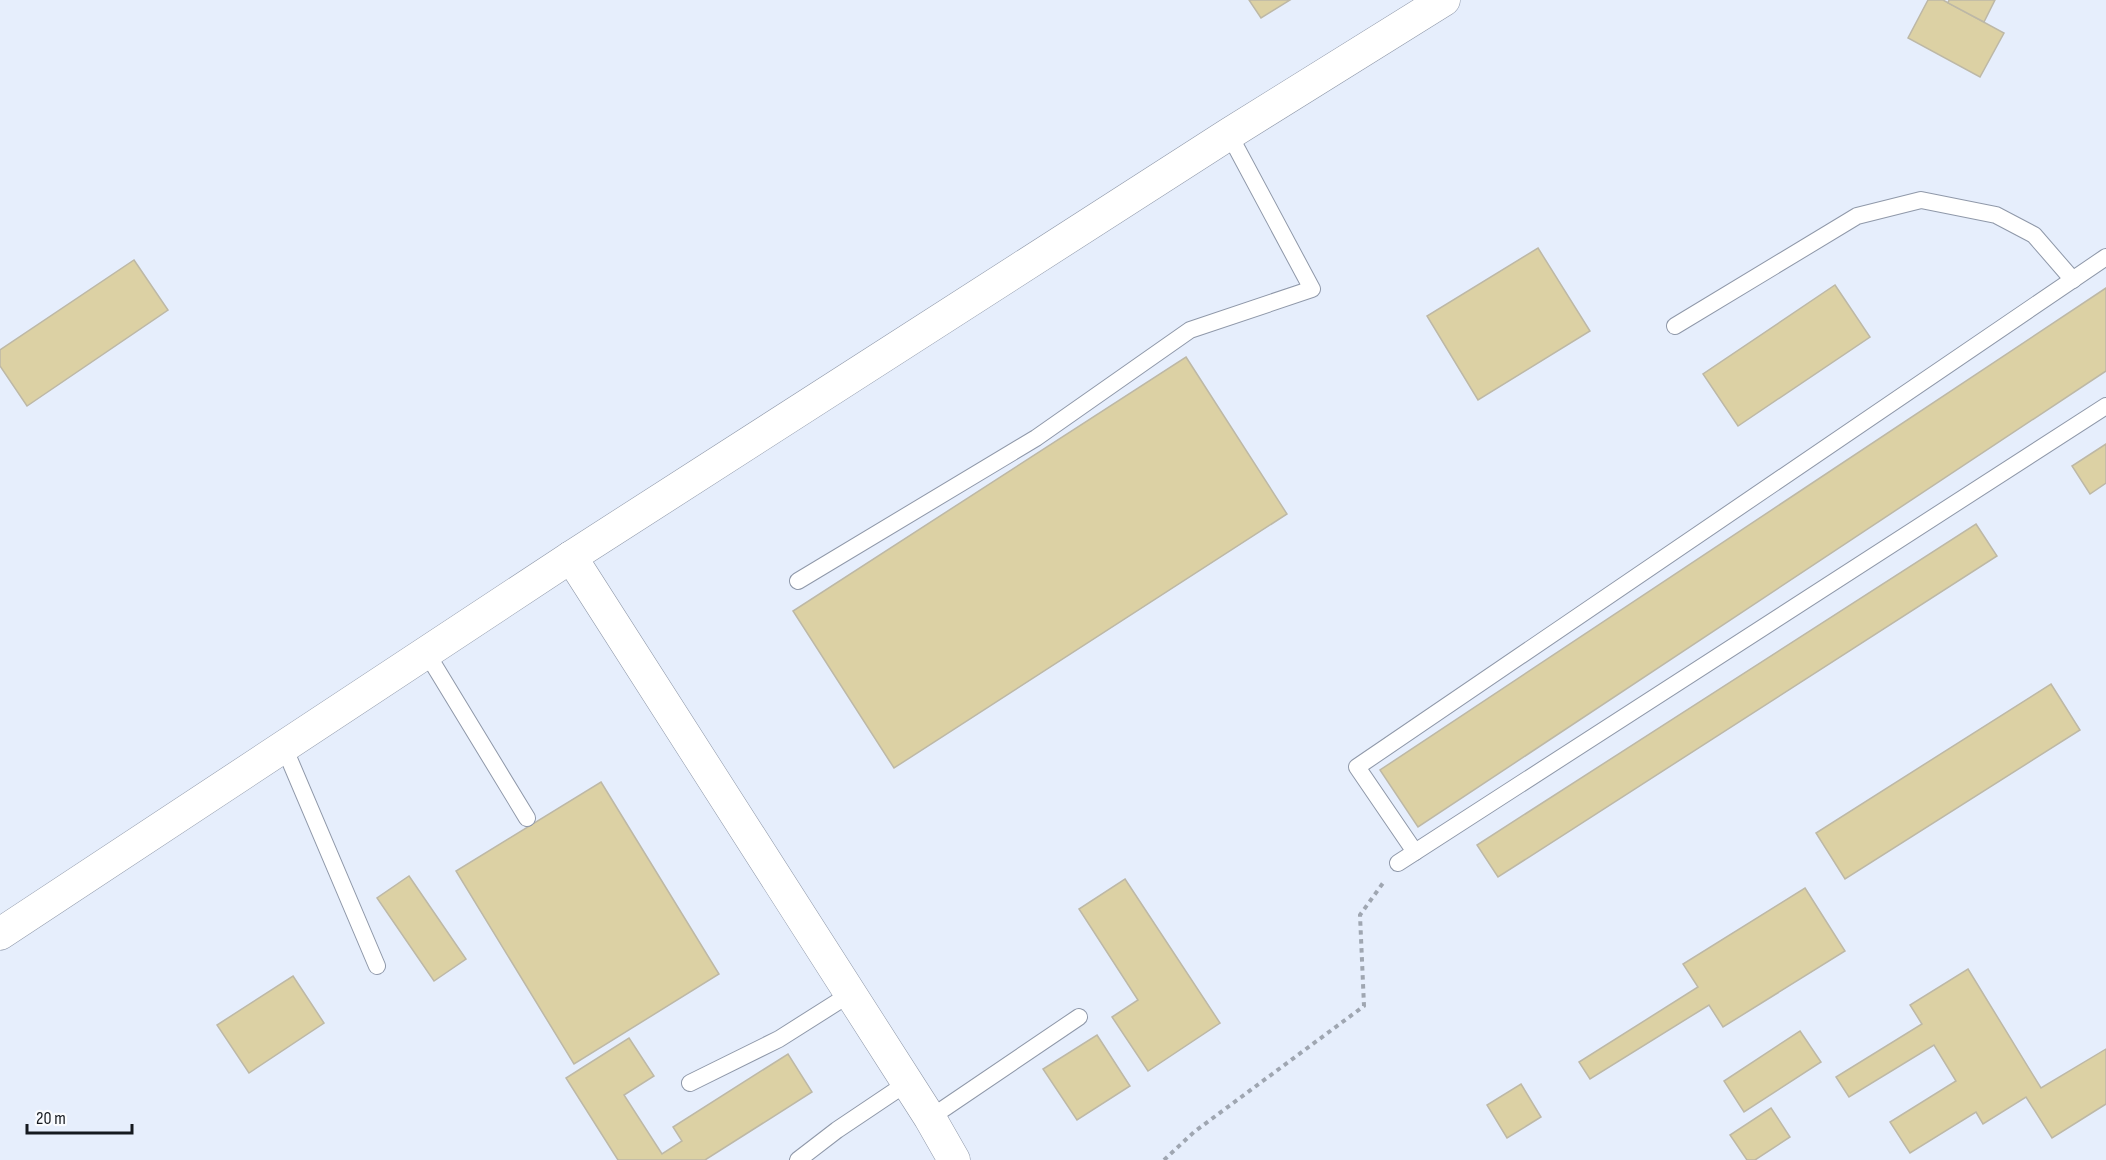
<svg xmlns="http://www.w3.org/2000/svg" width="2106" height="1160" viewBox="0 0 2106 1160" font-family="'Sofia Sans Condensed',sans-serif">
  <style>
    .building { fill: #dcd1a4; stroke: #bdb8a6; stroke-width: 1.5 }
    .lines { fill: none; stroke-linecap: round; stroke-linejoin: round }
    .service-casing { stroke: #8f98a9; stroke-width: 18 }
    .minor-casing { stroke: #8f98a9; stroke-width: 33 }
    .path { stroke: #9fa6b1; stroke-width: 4; stroke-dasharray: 4.5 4.5; stroke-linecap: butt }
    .service { stroke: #fff; stroke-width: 16 }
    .minor { stroke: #fff; stroke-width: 32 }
  </style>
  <rect width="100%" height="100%" fill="#e6eefc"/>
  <!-- building -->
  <g class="building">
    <polygon points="1249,0 1290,0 1261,18"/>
    <polygon points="1928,0 1943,0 2004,33 1980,77 1908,38"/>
    <polygon points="1949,0 1995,0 1984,22 1948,3"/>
    <polygon points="1538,248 1590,331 1478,400 1427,316"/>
    <polygon points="134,260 168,310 27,406 0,366 0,350"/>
    <polygon points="1835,285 1870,337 1738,426 1703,374"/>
    <polygon points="2106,288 2106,371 1418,827 1380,770"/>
    <polygon points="1186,357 1287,514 894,768 793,611"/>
    <polygon points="2106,444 2106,483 2090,494 2072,466"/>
    <polygon points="1976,524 1997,556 1498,877 1477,845"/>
    <polygon points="2051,684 2080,730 1845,879 1816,833"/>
    <polygon points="601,782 719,974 574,1064 456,871"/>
    <polygon points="409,876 466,959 434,981 377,898"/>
    <polygon points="1125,879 1220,1023 1148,1071 1112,1017 1138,1000 1079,909"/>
    <polygon points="1805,888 1845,951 1723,1027 1709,1005 1590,1079 1579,1062 1698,987 1683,964"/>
    <polygon points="1968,969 2041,1088 2106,1049 2106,1104 2052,1138 2026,1097 1983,1124 1976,1112 1910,1153 1890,1122 1956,1081 1934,1045 1849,1097 1836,1077 1922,1024 1910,1005"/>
    <polygon points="293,976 324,1023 249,1073 217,1025"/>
    <polygon points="1800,1031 1821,1062 1744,1112 1724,1081"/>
    <polygon points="1097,1035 1130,1086 1077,1120 1043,1069"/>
    <polygon points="629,1038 654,1076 624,1095 662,1154 682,1141 673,1127 788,1054 812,1092 705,1160 618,1160 566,1078"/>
    <polygon points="1521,1084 1541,1117 1507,1138 1487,1105"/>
    <polygon points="1771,1108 1790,1137 1755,1160 1747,1160 1730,1135"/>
  </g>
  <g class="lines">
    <!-- service casing -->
    <g class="service-casing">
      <g id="service">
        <polyline points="1675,326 1857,216 1921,200 1996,215 2034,235 2073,280"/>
        <polyline points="798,581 1036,438 1190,330 1312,289 1229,134"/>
        <polyline points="426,652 527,818"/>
        <polyline points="284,747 377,966"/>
        <polyline points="1415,852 1357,767 2106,257"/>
        <polyline points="1398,863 2106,406"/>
        <polyline points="690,1083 779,1039 850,994"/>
        <polyline points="930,1118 1079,1017"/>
        <polyline points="798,1160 837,1130 907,1083"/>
      </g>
    </g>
    <!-- minor casing -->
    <g class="minor-casing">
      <g id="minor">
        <polyline points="571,557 930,1118 954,1160"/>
        <polyline points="0,934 571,557 1229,134 1444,0"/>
      </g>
    </g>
    <!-- path -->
    <polyline class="path" points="1164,1160 1194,1132 1364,1006 1360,915 1383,883"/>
    <!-- service -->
    <use href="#service" class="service"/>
    <!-- minor -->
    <use href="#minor" class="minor"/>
  </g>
  <!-- scale -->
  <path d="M27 1124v9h105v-9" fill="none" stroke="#15191f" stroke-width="3"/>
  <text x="36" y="1124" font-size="18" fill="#15191f" stroke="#f9fbff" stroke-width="4.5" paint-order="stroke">20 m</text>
</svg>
